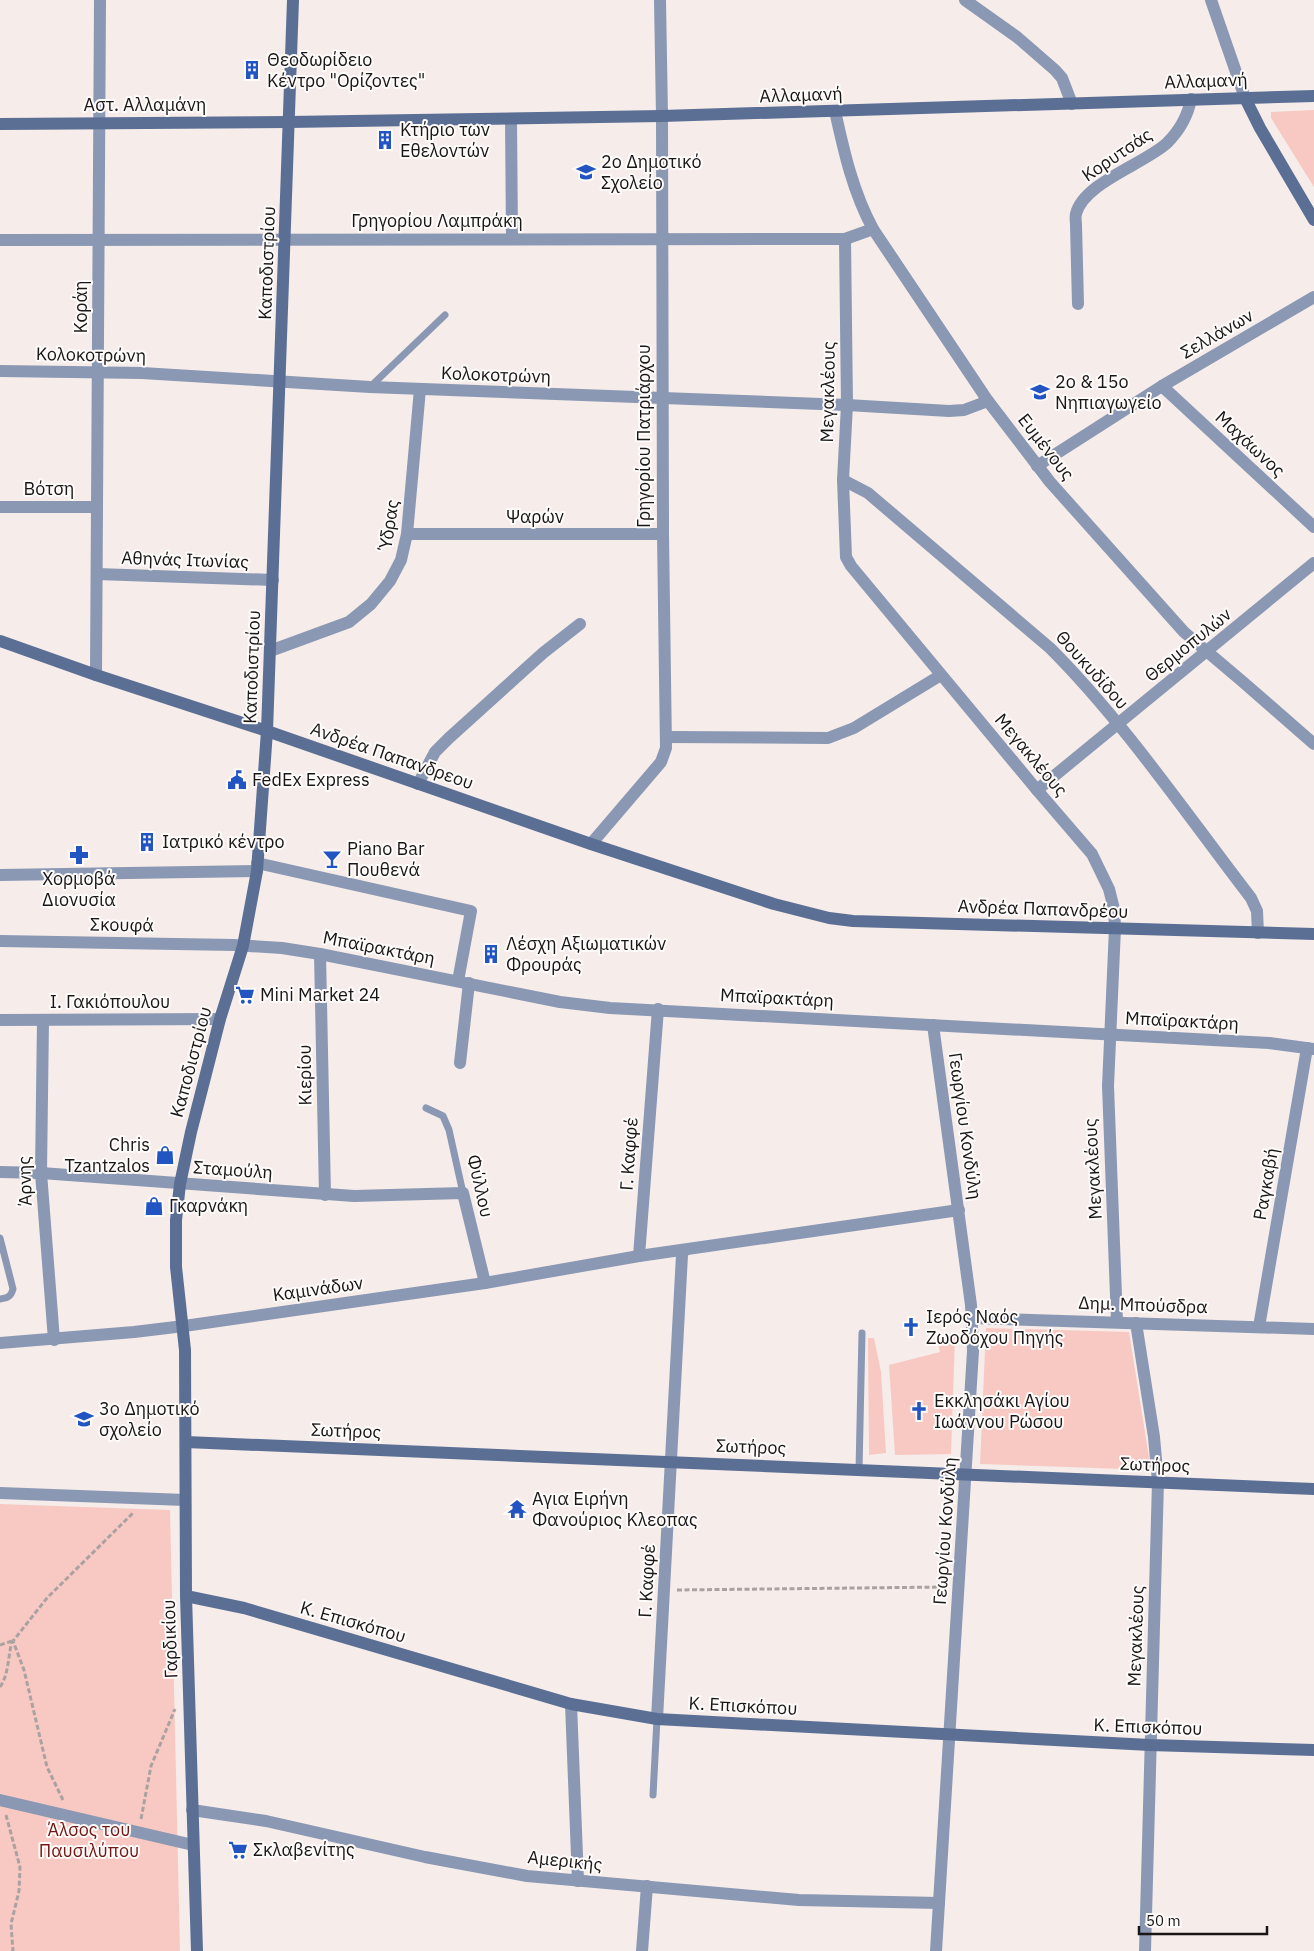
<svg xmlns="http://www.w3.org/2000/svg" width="1314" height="1951" viewBox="0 0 1314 1951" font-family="'IBM Plex Sans',sans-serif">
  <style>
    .green { fill: #f8c9c2 }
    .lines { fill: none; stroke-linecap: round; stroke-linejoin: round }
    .path { stroke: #aaa2a1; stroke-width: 3; stroke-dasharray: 5 2.5; stroke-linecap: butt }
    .lane { stroke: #8a98b3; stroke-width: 7 }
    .street { stroke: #8a98b3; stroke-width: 12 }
    .secondary { stroke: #5b6f95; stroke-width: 12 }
    .labels { text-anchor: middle; stroke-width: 4; stroke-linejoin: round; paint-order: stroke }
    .poi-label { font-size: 18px; fill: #191615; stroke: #fefbfb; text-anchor: start }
    .street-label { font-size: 18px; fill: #191615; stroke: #fefbfb }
    .park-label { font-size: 18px; fill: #721813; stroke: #fefbfb }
  </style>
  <rect width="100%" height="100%" fill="#f6ecea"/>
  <!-- green -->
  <g class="green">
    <polygon points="1314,110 1314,187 1271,118 1271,112"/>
    <polygon points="986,1328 1129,1332 1151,1470 980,1464"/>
    <polygon points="936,1336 955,1337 951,1454 895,1455 889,1365 940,1352"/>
    <polygon points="868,1338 874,1338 881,1372 886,1453 869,1455"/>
    <polygon points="0,1504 170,1510 180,1951 0,1951"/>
  </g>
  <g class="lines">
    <!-- path -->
    <g class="path">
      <polyline points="677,1590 946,1587"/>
      <polyline points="0,1645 12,1641"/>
      <path d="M 0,1687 C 9,1674 8,1656 12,1641"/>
      <polyline points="63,1800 47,1767 24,1670 13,1641 47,1598 133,1513"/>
      <polyline points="6,1815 20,1867 19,1891 11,1924 13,1951"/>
      <polyline points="141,1819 151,1766 175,1709"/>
      <polyline points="135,1856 137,1845"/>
    </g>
    <!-- lane -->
    <g class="lane">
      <polyline points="370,387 445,315"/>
      <polyline points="426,1108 443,1116 449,1130 463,1193"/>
      <path d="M 0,1238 L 13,1289 C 11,1297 7,1298 0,1299"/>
      <polyline points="859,1470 862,1333"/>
      <polyline points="653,1795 657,1719"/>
    </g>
    <!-- street -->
    <g class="street">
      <polyline points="965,0 1017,37 1055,70 1062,78 1072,104"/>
      <polyline points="1211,0 1245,98"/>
      <path d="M 835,111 C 844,152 853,192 873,229 L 988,401 L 1050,482 L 1184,632 L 1243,682 L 1314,744"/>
      <polyline points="511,119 512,239"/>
      <polyline points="845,239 847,405 843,480 846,557 851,566 1037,790 1092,854 1109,889 1114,909 1115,928 1108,1086 1117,1322"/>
      <polyline points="0,240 845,239 873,229"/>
      <path d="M 1078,304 L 1076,225 C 1076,222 1075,217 1076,214 C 1083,183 1146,163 1167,143 C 1179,131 1188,115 1191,99"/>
      <polyline points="0,371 142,373 370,387 847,405 949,411 964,410 988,401"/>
      <polyline points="1162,386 1314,527"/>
      <polyline points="1037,466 1162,386 1314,297"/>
      <path d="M 843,480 L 868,493 L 1050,648 C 1124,722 1187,815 1251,898 L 1257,911 L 1258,933"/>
      <polyline points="0,507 97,507"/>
      <polyline points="407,534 663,534"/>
      <polyline points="97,574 273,580"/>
      <polyline points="270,651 349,622 371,604 390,581 401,560 407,534 420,389"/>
      <polyline points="96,675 100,0"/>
      <polyline points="667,737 828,738 854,728 941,675"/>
      <polyline points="418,784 435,752 449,738 543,653 580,624"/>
      <polyline points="1037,790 1314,563"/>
      <polyline points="591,844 661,762 666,748 663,534 662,116 660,0"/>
      <polyline points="257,863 471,911 458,981"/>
      <polyline points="0,875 257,871"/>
      <polyline points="0,941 234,945 282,948 320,954 560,1002 610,1008 1269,1043 1314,1049"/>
      <polyline points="320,954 325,1195"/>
      <polyline points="658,1009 639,1256 959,1210"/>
      <polyline points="0,1020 220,1019"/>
      <polyline points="43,1020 41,1173 54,1340"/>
      <polyline points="933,1025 971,1305 973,1351 936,1951"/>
      <polyline points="460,1063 469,983"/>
      <polyline points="0,1172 41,1173 354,1196 463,1193 485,1283"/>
      <polyline points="971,1318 1314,1329"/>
      <polyline points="1136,1323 1154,1437 1158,1482 1145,1951"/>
      <polyline points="1259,1327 1307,1048"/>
      <polyline points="0,1343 134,1332 184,1326 485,1283 639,1256"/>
      <polyline points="0,1493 185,1500"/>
      <polyline points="571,1704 578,1881"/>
      <polyline points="657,1719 682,1255 684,1250"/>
      <polyline points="0,1800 193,1845"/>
      <polyline points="192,1810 266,1821 425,1857 527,1876 799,1900 939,1903"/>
      <polyline points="642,1951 647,1886"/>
    </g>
    <!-- secondary -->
    <g class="secondary">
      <polyline points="1245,98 1260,128 1314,220"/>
      <polyline points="0,124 289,122 662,116 1314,96"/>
      <polyline points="0,641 96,675 267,731 591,844 774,904 829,918 853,921 1314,934"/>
      <polyline points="186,1442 1314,1489"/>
      <polyline points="186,1596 244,1608 571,1704 657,1719 1150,1745 1314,1750"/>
      <polyline points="197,1951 186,1596 185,1350 176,1267 176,1220 180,1184 191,1132 220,1019 243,946 257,871 267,731 293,0"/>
    </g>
  </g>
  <!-- icons -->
  <defs>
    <g id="building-bare" transform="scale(1.5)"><path d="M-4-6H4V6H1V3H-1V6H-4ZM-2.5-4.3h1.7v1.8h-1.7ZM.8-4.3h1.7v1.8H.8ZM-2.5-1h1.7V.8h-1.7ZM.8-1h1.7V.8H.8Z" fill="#2355c2" stroke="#fefbfb" stroke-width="2.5" paint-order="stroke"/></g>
    <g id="school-bare" transform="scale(1.5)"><path d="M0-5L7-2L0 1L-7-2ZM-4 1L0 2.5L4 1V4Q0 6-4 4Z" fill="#2355c2" stroke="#fefbfb" stroke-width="2.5" paint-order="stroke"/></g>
    <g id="civic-bare" transform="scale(1.5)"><path d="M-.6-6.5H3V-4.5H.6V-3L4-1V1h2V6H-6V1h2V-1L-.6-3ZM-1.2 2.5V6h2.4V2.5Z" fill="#2355c2" stroke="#fefbfb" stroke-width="2.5" paint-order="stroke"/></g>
    <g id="pharmacy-bare" transform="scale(1.5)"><path d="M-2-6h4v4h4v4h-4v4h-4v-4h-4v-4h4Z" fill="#2355c2" stroke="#fefbfb" stroke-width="2.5" paint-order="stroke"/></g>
    <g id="bar-bare" transform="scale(1.5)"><path d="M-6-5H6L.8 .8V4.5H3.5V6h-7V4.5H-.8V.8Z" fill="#2355c2" stroke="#fefbfb" stroke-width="2.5" paint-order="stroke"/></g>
    <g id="supermarket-bare" transform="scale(1.5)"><path d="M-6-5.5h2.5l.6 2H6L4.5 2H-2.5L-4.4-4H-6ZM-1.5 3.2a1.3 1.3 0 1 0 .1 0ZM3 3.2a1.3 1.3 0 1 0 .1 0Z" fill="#2355c2" stroke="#fefbfb" stroke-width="2.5" paint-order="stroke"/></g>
    <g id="shop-bare" transform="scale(1.5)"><path d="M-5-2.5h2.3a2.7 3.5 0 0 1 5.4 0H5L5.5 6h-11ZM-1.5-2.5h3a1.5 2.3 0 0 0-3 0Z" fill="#2355c2" stroke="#fefbfb" stroke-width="2.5" paint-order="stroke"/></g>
    <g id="church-bare" transform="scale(1.5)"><path d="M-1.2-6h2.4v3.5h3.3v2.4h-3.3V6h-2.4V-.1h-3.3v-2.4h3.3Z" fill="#2355c2" stroke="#fefbfb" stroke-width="2.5" paint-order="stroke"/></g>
    <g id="temple-bare" transform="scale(1.5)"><path d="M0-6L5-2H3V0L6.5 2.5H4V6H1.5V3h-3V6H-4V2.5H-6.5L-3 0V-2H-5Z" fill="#2355c2" stroke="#fefbfb" stroke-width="2.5" paint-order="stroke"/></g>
  </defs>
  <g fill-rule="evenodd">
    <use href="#building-bare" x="252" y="70"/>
    <use href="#building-bare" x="385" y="140"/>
    <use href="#school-bare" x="586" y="172"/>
    <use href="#school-bare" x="1040" y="392"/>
    <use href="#civic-bare" x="237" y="780"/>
    <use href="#building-bare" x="147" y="842"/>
    <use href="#pharmacy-bare" x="79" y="855"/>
    <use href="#bar-bare" x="332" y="859"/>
    <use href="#building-bare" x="491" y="954"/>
    <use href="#supermarket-bare" x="245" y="995"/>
    <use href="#shop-bare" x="165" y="1155"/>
    <use href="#shop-bare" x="154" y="1206"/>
    <use href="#church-bare" x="911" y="1327"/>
    <use href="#church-bare" x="919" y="1411"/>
    <use href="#school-bare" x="84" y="1419"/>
    <use href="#temple-bare" x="517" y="1509"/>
    <use href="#supermarket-bare" x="238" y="1850"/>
  </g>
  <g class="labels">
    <!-- poi labels -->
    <g class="poi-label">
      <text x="267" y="66">Θεοδωρίδειο<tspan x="267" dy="21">Κέντρο "Ορίζοντες"</tspan></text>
      <text x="400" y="136">Κτήριο των<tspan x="400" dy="21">Εθελοντών</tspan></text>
      <text x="601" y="168">2ο Δημοτικό<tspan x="601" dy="21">Σχολείο</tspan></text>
      <text x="1055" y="388">2ο &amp; 15ο<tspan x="1055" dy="21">Νηπιαγωγείο</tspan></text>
      <text x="252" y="786">FedEx Express</text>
      <text x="162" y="848">Ιατρικό κέντρο</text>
      <text x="347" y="855">Piano Bar<tspan x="347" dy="21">Πουθενά</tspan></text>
      <text x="79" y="885" text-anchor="middle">Χορμοβά<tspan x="79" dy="21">Διονυσία</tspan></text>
      <text x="506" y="950">Λέσχη Αξιωματικών<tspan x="506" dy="21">Φρουράς</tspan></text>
      <text x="260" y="1001">Mini Market 24</text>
      <text x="150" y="1151" text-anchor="end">Chris<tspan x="150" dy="21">Tzantzalos</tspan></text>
      <text x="169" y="1212">Γκαρνάκη</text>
      <text x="926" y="1323">Ιερός Ναός<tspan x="926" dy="21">Ζωοδόχου Πηγής</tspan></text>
      <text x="934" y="1407">Εκκλησάκι Αγίου<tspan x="934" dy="21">Ιωάννου Ρώσου</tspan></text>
      <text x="99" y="1415">3ο Δημοτικό<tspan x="99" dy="21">σχολείο</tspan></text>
      <text x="532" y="1505">Αγια Ειρήνη<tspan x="532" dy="21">Φανούριος Κλεοπας</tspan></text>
      <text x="253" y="1856">Σκλαβενίτης</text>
    </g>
    <!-- street labels -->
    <g class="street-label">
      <text transform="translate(1206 81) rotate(-2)" y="6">Αλλαμανή</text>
      <text transform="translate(801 95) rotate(-2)" y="6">Αλλαμανή</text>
      <text x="145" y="111">Αστ. Αλλαμάνη</text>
      <text transform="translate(1117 155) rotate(-34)" y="6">Κορυτσάς</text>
      <text x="437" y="227">Γρηγορίου Λαμπράκη</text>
      <text transform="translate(267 263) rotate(-88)" y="6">Καποδιστρίου</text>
      <text transform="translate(81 307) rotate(-90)" y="6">Κοράη</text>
      <text transform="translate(1217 334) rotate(-30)" y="6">Σελλάνων</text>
      <text transform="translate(91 355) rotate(1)" y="6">Κολοκοτρώνη</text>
      <text transform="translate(496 375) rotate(2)" y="6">Κολοκοτρώνη</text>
      <text transform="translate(828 392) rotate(-89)" y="6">Μεγακλέους</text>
      <text transform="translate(644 436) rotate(-90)" y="6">Γρηγορίου Πατριάρχου</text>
      <text transform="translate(1250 444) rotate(43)" y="6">Μαχάωνος</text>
      <text transform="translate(1046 447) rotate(52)" y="6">Ευμένους</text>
      <text x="49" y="495">Βότση</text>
      <text x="535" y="523">Ψαρών</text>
      <text transform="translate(389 525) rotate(-81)" y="6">Ύδρας</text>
      <text transform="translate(185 560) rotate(2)" y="6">Αθηνάς Ιτωνίας</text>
      <text transform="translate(1188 645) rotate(-39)" y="6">Θερμοπυλών</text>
      <text transform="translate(252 667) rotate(-88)" y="6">Καποδιστρίου</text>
      <text transform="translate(1092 670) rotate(48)" y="6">Θουκυδίδου</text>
      <text transform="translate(1031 755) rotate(50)" y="6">Μεγακλέους</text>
      <text transform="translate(392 756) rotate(19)" y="6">Ανδρέα Παπανδρεου</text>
      <text transform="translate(1043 909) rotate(2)" y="6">Ανδρέα Παπανδρέου</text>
      <text transform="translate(122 925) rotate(1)" y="6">Σκουφά</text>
      <text transform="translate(379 948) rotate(11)" y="6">Μπαϊρακτάρη</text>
      <text transform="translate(777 998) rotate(3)" y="6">Μπαϊρακτάρη</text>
      <text x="110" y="1008">Ι. Γακιόπουλου</text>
      <text transform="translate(1182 1021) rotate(3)" y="6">Μπαϊρακτάρη</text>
      <text transform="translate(191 1062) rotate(-75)" y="6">Καποδιστρίου</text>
      <text transform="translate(305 1075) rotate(-91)" y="6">Κιερίου</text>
      <text transform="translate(965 1126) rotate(82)" y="6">Γεωργίου Κονδύλη</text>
      <text transform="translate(629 1154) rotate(-86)" y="6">Γ. Καφφέ</text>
      <text transform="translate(1093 1169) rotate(-93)" y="6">Μεγακλέους</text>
      <text transform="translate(233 1170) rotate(4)" y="6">Σταμούλη</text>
      <text transform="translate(25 1181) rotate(-92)" y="6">Άρνης</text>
      <text transform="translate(1266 1184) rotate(-80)" y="6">Ραγκαβή</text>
      <text transform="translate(480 1186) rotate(77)" y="6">Φύλλου</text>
      <text transform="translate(318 1289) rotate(-8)" y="6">Καμινάδων</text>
      <text transform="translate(1143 1305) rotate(2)" y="6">Δημ. Μπούσδρα</text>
      <text transform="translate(346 1431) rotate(2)" y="6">Σωτήρος</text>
      <text transform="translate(751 1447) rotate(2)" y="6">Σωτήρος</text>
      <text transform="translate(1155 1465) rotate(2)" y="6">Σωτήρος</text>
      <text transform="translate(945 1531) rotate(-86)" y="6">Γεωργίου Κονδύλη</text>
      <text transform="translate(647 1581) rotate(-87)" y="6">Γ. Καφφέ</text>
      <text transform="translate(353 1622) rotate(16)" y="6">Κ. Επισκόπου</text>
      <text transform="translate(1136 1636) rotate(-88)" y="6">Μεγακλέους</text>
      <text transform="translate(170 1639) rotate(-92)" y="6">Γαρδικίου</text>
      <text transform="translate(743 1706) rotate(3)" y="6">Κ. Επισκόπου</text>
      <text transform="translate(1148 1727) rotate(2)" y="6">Κ. Επισκόπου</text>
      <text transform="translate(565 1861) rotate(6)" y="6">Αμερικής</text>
    </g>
    <!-- park labels -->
    <g class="park-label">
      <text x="89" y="1836">Άλσος του<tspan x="89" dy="21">Παυσιλύπου</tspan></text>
    </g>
  </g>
  <!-- scale -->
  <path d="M1139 1926v8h128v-8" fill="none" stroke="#191615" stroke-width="2.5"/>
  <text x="1146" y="1926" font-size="15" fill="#191615" stroke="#fefbfb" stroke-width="4" paint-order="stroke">50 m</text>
</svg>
